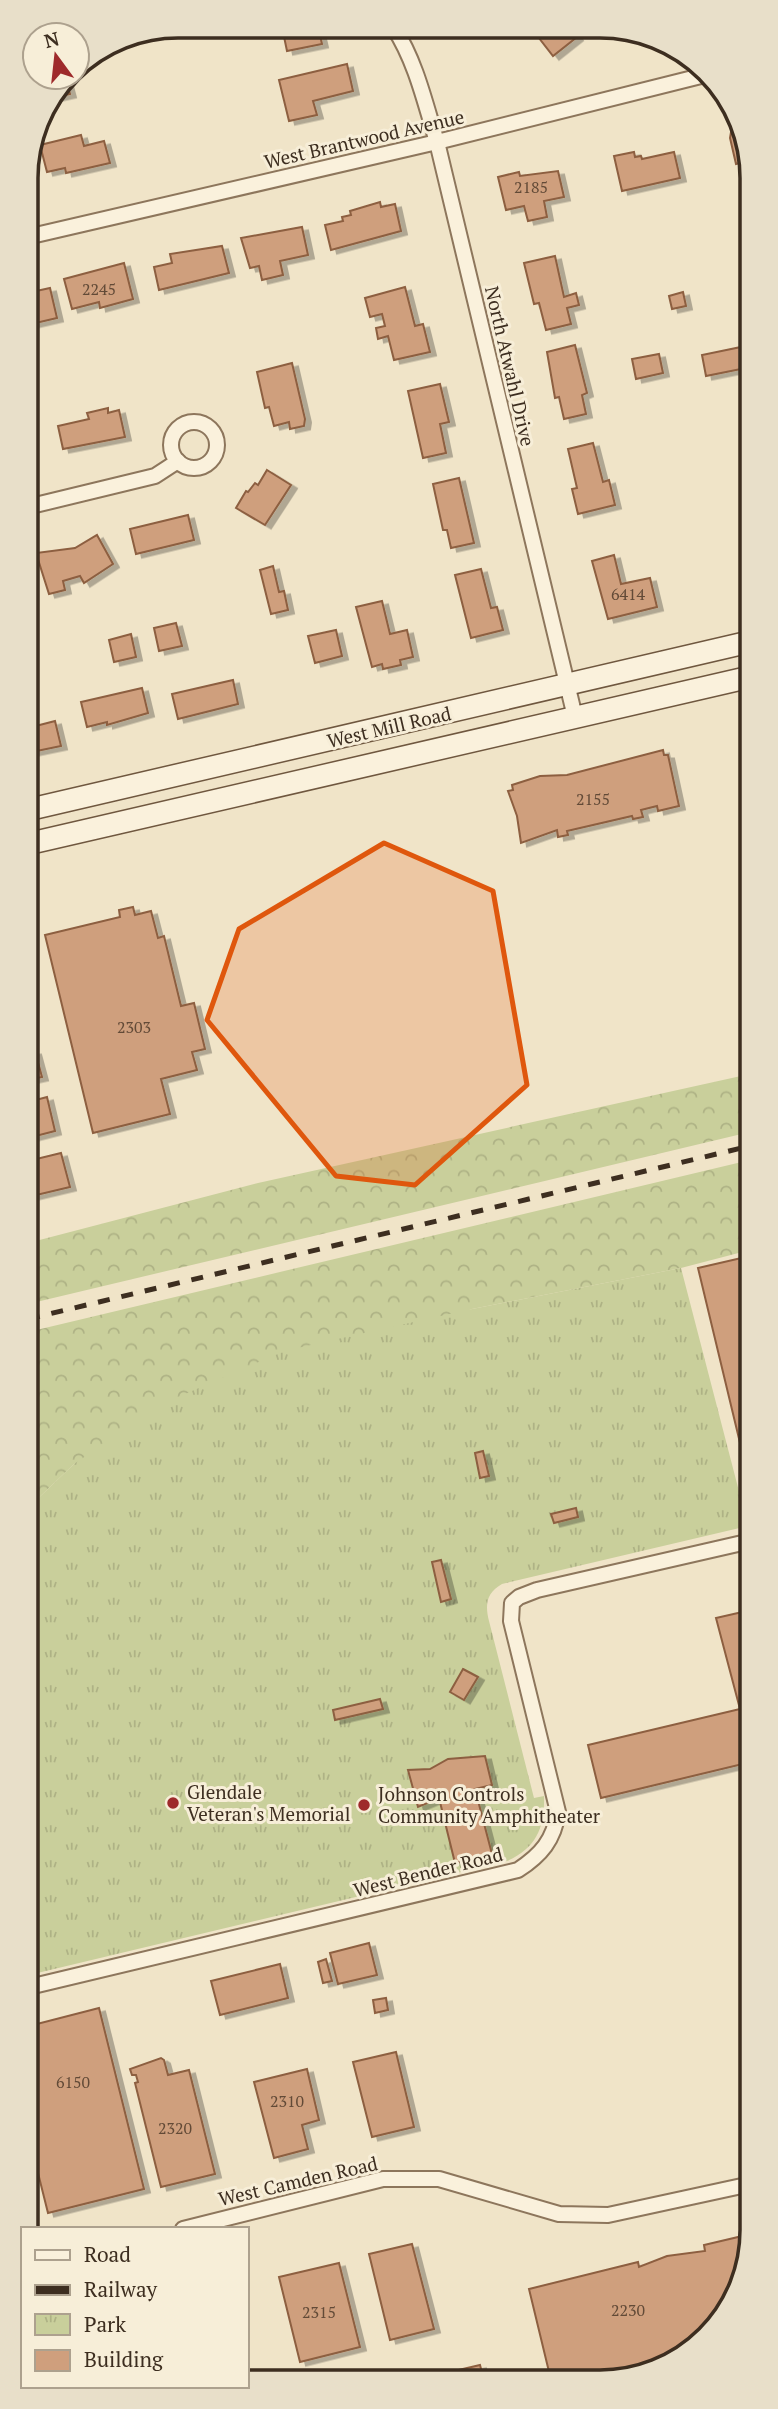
<svg xmlns="http://www.w3.org/2000/svg" width="778" height="2409" viewBox="0 0 778 2409" font-family="'PT Serif',serif">
  <style>
    .forest { fill: url(#forest-crowns) }
    .park { fill: url(#park-tufts) }
    .building { fill: #cf9f7d; stroke: #8d5f41; stroke-width: 2; filter: url(#shadow) }
    .lines { fill: none; stroke-linecap: round; stroke-linejoin: round }
    .minor-casing { stroke: #8d765c; stroke-width: 18 }
    .secondary-casing { stroke: #6f573f; stroke-width: 24 }
    .minor { stroke: #faf1dc; stroke-width: 14 }
    .secondary { stroke: #faf1dc; stroke-width: 21 }
    .rail { stroke: #3d2e20; stroke-width: 5; stroke-dasharray: 12 12; stroke-linecap: butt }
    .marked { fill: #df570d; fill-opacity: 0.2; stroke: #df570d; stroke-width: 5; stroke-linejoin: round }
    .poi-dot { fill: #9e2a2b; stroke: #f7eed8; stroke-width: 2.5 }
    .labels { text-anchor: middle; stroke-width: 6; stroke-linejoin: round; paint-order: stroke }
    .number-label { font-size: 16px; fill: #624a37 }
    .street-label { font-size: 19px; fill: #3d2e20; stroke: #f7eed8 }
    .poi-label { font-size: 19px; fill: #3d2e20; stroke: #f7eed8; text-anchor: start }
    .rim { fill: none; stroke: #3d2e20; stroke-width: 3.5 }
  </style>
  <defs>
    <pattern id="forest-crowns" width="20" height="18" patternUnits="userSpaceOnUse" patternTransform="scale(1.75)"><rect width="20" height="18" fill="#c9cf9b"/><path d="M2 6a3 3 0 1 1 6 0M12 15a3 3 0 1 1 6 0" fill="none" stroke="#aeb285"/></pattern>
    <pattern id="park-tufts" width="24" height="20" patternUnits="userSpaceOnUse" patternTransform="scale(1.75)"><rect width="24" height="20" fill="#c9cf9b"/><path d="M3 7l-1-3M5 7V3M7 7l1-3M15 17l-1-3M17 17v-4M19 17l1-3" fill="none" stroke="#aeb285"/></pattern>
    <filter id="shadow"><feDropShadow dx="6" dy="3.5" stdDeviation="0" flood-color="#0004"/></filter>
  </defs>
  <rect width="100%" height="100%" fill="#f0e4c8"/>
  <!-- forest -->
  <g class="forest">
    <polygon points="750,1074 750,1132 28,1304 28,1243 258,1183"/>
    <polygon points="750,1160 750,1250 681,1268 472,1309 74,1464 28,1508 28,1332"/>
  </g>
  <!-- park -->
  <path class="park" d="M 681,1268 L 748,1526 L 502,1584 C 486,1593 485,1605 489,1621 L 534,1798 L 544,1796 C 545,1826 537,1848 507,1861 L 29,1975 L 28,1508 L 74,1464 L 162,1404 L 284,1351 L 472,1309 Z"/>
  <!-- building -->
  <g class="building">
    <polygon points="282,27 318,27 322,44 287,51"/>
    <polygon points="532,29 571,29 577,37 553,56"/>
    <polygon points="347,64 353,91 313,101 317,115 289,121 279,80"/>
    <polygon points="66,79 70,94 52,98"/>
    <polygon points="739,130 749,149 749,161 736,164 730,138 731,132"/>
    <polygon points="81,135 84,146 104,141 110,163 66,173 65,168 47,172 40,145"/>
    <polygon points="634,152 635,157 641,156 642,159 674,152 680,178 622,191 614,156"/>
    <polygon points="558,171 564,197 544,201 547,217 528,221 524,206 506,210 498,177 519,172 520,176"/>
    <polygon points="380,202 381,207 395,204 401,231 331,250 325,225 343,221 342,217 351,215 350,211"/>
    <polygon points="302,227 308,255 280,261 283,275 262,280 259,266 250,268 241,238"/>
    <polygon points="222,246 229,273 159,290 154,267 172,263 170,254"/>
    <polygon points="555,256 564,297 576,293 579,305 567,308 571,324 546,330 539,303 534,304 524,263"/>
    <polygon points="124,263 133,299 100,308 99,302 72,309 64,279"/>
    <polygon points="405,287 415,326 423,324 430,352 394,360 388,336 378,339 376,328 385,326 382,314 370,317 365,298"/>
    <polygon points="50,288 57,318 27,325 27,293"/>
    <polygon points="683,292 686,306 672,309 669,296"/>
    <polygon points="575,345 587,393 582,395 586,414 564,419 559,397 555,398 547,352"/>
    <polygon points="741,347 746,368 706,376 702,355"/>
    <polygon points="659,354 663,373 636,379 632,359"/>
    <polygon points="292,363 305,419 304,426 290,429 289,422 274,426 269,407 265,408 257,372"/>
    <polygon points="440,384 449,422 440,424 446,453 423,458 408,391"/>
    <polygon points="108,408 108,413 119,410 125,437 63,449 58,426 89,419 87,413"/>
    <polygon points="593,443 603,482 609,480 615,505 578,514 572,489 577,488 568,449"/>
    <polygon points="267,470 291,485 265,525 236,508 246,491 248,492 255,483 258,485"/>
    <polygon points="459,478 474,543 451,548 447,530 443,530 433,484"/>
    <polygon points="188,515 194,540 136,554 130,529"/>
    <polygon points="97,535 113,564 84,583 80,576 63,581 65,590 49,594 36,553 75,548"/>
    <polygon points="614,555 621,584 650,578 657,607 608,619 592,561"/>
    <polygon points="273,566 279,592 284,591 288,610 271,614 260,570"/>
    <polygon points="481,569 491,608 497,607 503,630 471,638 455,575"/>
    <polygon points="382,601 390,634 407,630 413,657 400,660 401,665 383,669 382,664 372,667 356,607"/>
    <polygon points="176,623 182,646 159,651 154,628"/>
    <polygon points="336,630 342,656 315,663 308,636"/>
    <polygon points="131,634 136,657 114,662 109,640"/>
    <polygon points="233,680 238,704 178,719 172,694"/>
    <polygon points="142,688 148,713 107,725 107,722 87,727 81,702"/>
    <polygon points="55,721 61,746 27,753 27,725 28,728"/>
    <polygon points="663,750 664,755 668,755 679,806 658,811 657,806 641,810 643,817 633,819 632,816 567,831 568,835 558,837 557,830 521,843 517,816 508,791 513,790 512,785 540,776 567,775"/>
    <polygon points="133,907 135,915 151,911 158,938 164,936 181,1006 194,1003 205,1049 192,1052 197,1070 161,1079 170,1114 93,1133 45,935 120,917 119,910"/>
    <polygon points="35,1051 42,1077 28,1080 28,1052"/>
    <polygon points="47,1097 55,1131 28,1138 28,1102"/>
    <polygon points="61,1153 70,1187 28,1197 28,1161"/>
    <polygon points="750,1256 751,1472 747,1472 698,1268"/>
    <polygon points="483,1451 489,1476 480,1478 475,1453"/>
    <polygon points="576,1508 578,1517 554,1523 551,1514"/>
    <polygon points="441,1560 451,1599 441,1602 432,1562"/>
    <polygon points="751,1610 751,1762 601,1798 588,1745 740,1709 716,1618"/>
    <polygon points="463,1669 478,1677 464,1700 450,1692"/>
    <polygon points="380,1699 383,1709 335,1720 333,1710"/>
    <polygon points="485,1756 492,1785 475,1789 492,1854 455,1863 439,1798 418,1807 408,1770 430,1769 448,1759"/>
    <polygon points="369,1943 377,1975 338,1984 330,1953"/>
    <polygon points="326,1959 332,1981 323,1983 318,1962"/>
    <polygon points="280,1964 288,1998 220,2015 211,1981"/>
    <polygon points="386,1998 388,2010 375,2013 373,2000"/>
    <polygon points="99,2008 144,2189 48,2213 29,2137 29,2026"/>
    <polygon points="396,2052 414,2127 372,2137 353,2062"/>
    <polygon points="161,2058 164,2060 168,2075 189,2070 215,2174 161,2187 135,2083 138,2082 136,2075 132,2075 130,2069"/>
    <polygon points="307,2069 319,2120 302,2125 308,2149 274,2158 254,2082"/>
    <polygon points="751,2234 714,2331 629,2380 551,2380 529,2289 638,2262 639,2267 667,2256 705,2251 704,2245"/>
    <polygon points="412,2244 434,2329 390,2340 369,2254"/>
    <polygon points="339,2263 360,2347 300,2362 279,2277"/>
    <polygon points="480,2365 484,2380 416,2380"/>
  </g>
  <g class="lines">
    <!-- minor casing -->
    <g class="minor-casing">
      <g id="minor">
        <path d="M 394,28 C 416,62 425,103 437,142 L 575,717"/>
        <polyline points="27,237 437,142 709,74"/>
        <circle cx="194" cy="445" r="23"/>
        <polyline points="27,507 155,476 178,461"/>
        <path d="M 29,1987 L 518,1870 C 541,1855 554,1840 558,1812 L 511,1621 L 512,1603 L 519,1597 L 537,1590 L 751,1541"/>
        <polyline points="183,2229 383,2179 439,2179 559,2214 608,2215 751,2184"/>
      </g>
    </g>
    <!-- secondary casing -->
    <g class="secondary-casing">
      <g id="secondary">
        <polyline points="27,810 749,642"/>
        <polyline points="27,844 750,677"/>
      </g>
    </g>
    <!-- minor -->
    <use href="#minor" class="minor"/>
    <!-- secondary -->
    <use href="#secondary" class="secondary"/>
    <!-- rail -->
    <polyline class="rail" points="28,1319 750,1146"/>
  </g>
  <!-- marked area -->
  <path class="marked" d="M 384,843 L 493,891 L 527,1085 L 415,1185 L 336,1176 L 207,1020 L 239,929 Z"/>
  <!-- markers -->
  <g class="poi-dot">
    <circle cx="173" cy="1803" r="7"/>
    <circle cx="364" cy="1805" r="7"/>
  </g>
  <g class="labels">
    <!-- number labels -->
    <g class="number-label">
      <text x="531" y="193">2185</text>
      <text x="99" y="295">2245</text>
      <text x="628" y="600">6414</text>
      <text x="593" y="805">2155</text>
      <text x="134" y="1033">2303</text>
      <text x="73" y="2088">6150</text>
      <text x="287" y="2107">2310</text>
      <text x="175" y="2134">2320</text>
      <text x="628" y="2316">2230</text>
      <text x="319" y="2318">2315</text>
    </g>
    <!-- street labels -->
    <g class="street-label">
      <text transform="translate(364 139) rotate(-13)" y="7">West Brantwood Avenue</text>
      <text transform="translate(510 366) rotate(77)" y="7">North Atwahl Drive</text>
      <text transform="translate(389 727) rotate(-13)" y="7">West Mill Road</text>
      <text transform="translate(428 1872) rotate(-14)" y="7">West Bender Road</text>
      <text transform="translate(298 2181) rotate(-13)" y="7">West Camden Road</text>
    </g>
    <!-- poi labels -->
    <g class="poi-label">
      <text x="187" y="1799">Glendale<tspan x="187" dy="22">Veteran's Memorial</tspan></text>
      <text x="378" y="1801">Johnson Controls<tspan x="378" dy="22">Community Amphitheater</tspan></text>
    </g>
  </g>
  <!-- crop -->
  <path d="M0 0H778V2409H0ZM178 38H600A140 140 0 0 1 740 178V2230A140 140 0 0 1 600 2370H178A140 140 0 0 1 38 2230V178A140 140 0 0 1 178 38Z" fill="#e8dfc9" fill-rule="evenodd"/>
  <path class="rim" d="M178 38H600A140 140 0 0 1 740 178V2230A140 140 0 0 1 600 2370H178A140 140 0 0 1 38 2230V178A140 140 0 0 1 178 38Z"/>
  <!-- legend -->
  <rect x="21" y="2227" width="228" height="161" fill="#f7eed8" stroke="#ada18e" stroke-width="2"/>
  <rect x="35" y="2250" width="35" height="10" fill="#faf1dc" stroke="#ada18e" stroke-width="2"/>
  <text x="84" y="2262" font-size="21" fill="#3d2e20">Road</text>
  <rect x="35" y="2285" width="35" height="10" fill="#3d2e20" stroke="#ada18e" stroke-width="2"/>
  <text x="84" y="2297" font-size="21" fill="#3d2e20">Railway</text>
  <rect x="35" y="2314" width="35" height="21" fill="url(#park-tufts)" stroke="#ada18e" stroke-width="2"/>
  <text x="84" y="2332" font-size="21" fill="#3d2e20">Park</text>
  <rect x="35" y="2350" width="35" height="21" fill="#cf9f7d" stroke="#ada18e" stroke-width="2"/>
  <text x="84" y="2367" font-size="21" fill="#3d2e20">Building</text>
  <!-- north arrow -->
  <g transform="translate(56 56) rotate(345)"><circle r="33" fill="#f7eed8" stroke="#ada18e" stroke-width="2"/>
  <path d="M0-5L12 26L0 18L-12 26Z" fill="#9e2a2b"/>
  <text y="-10" font-size="19" font-weight="bold" text-anchor="middle" fill="#3d2e20">N</text>
  </g>
</svg>
